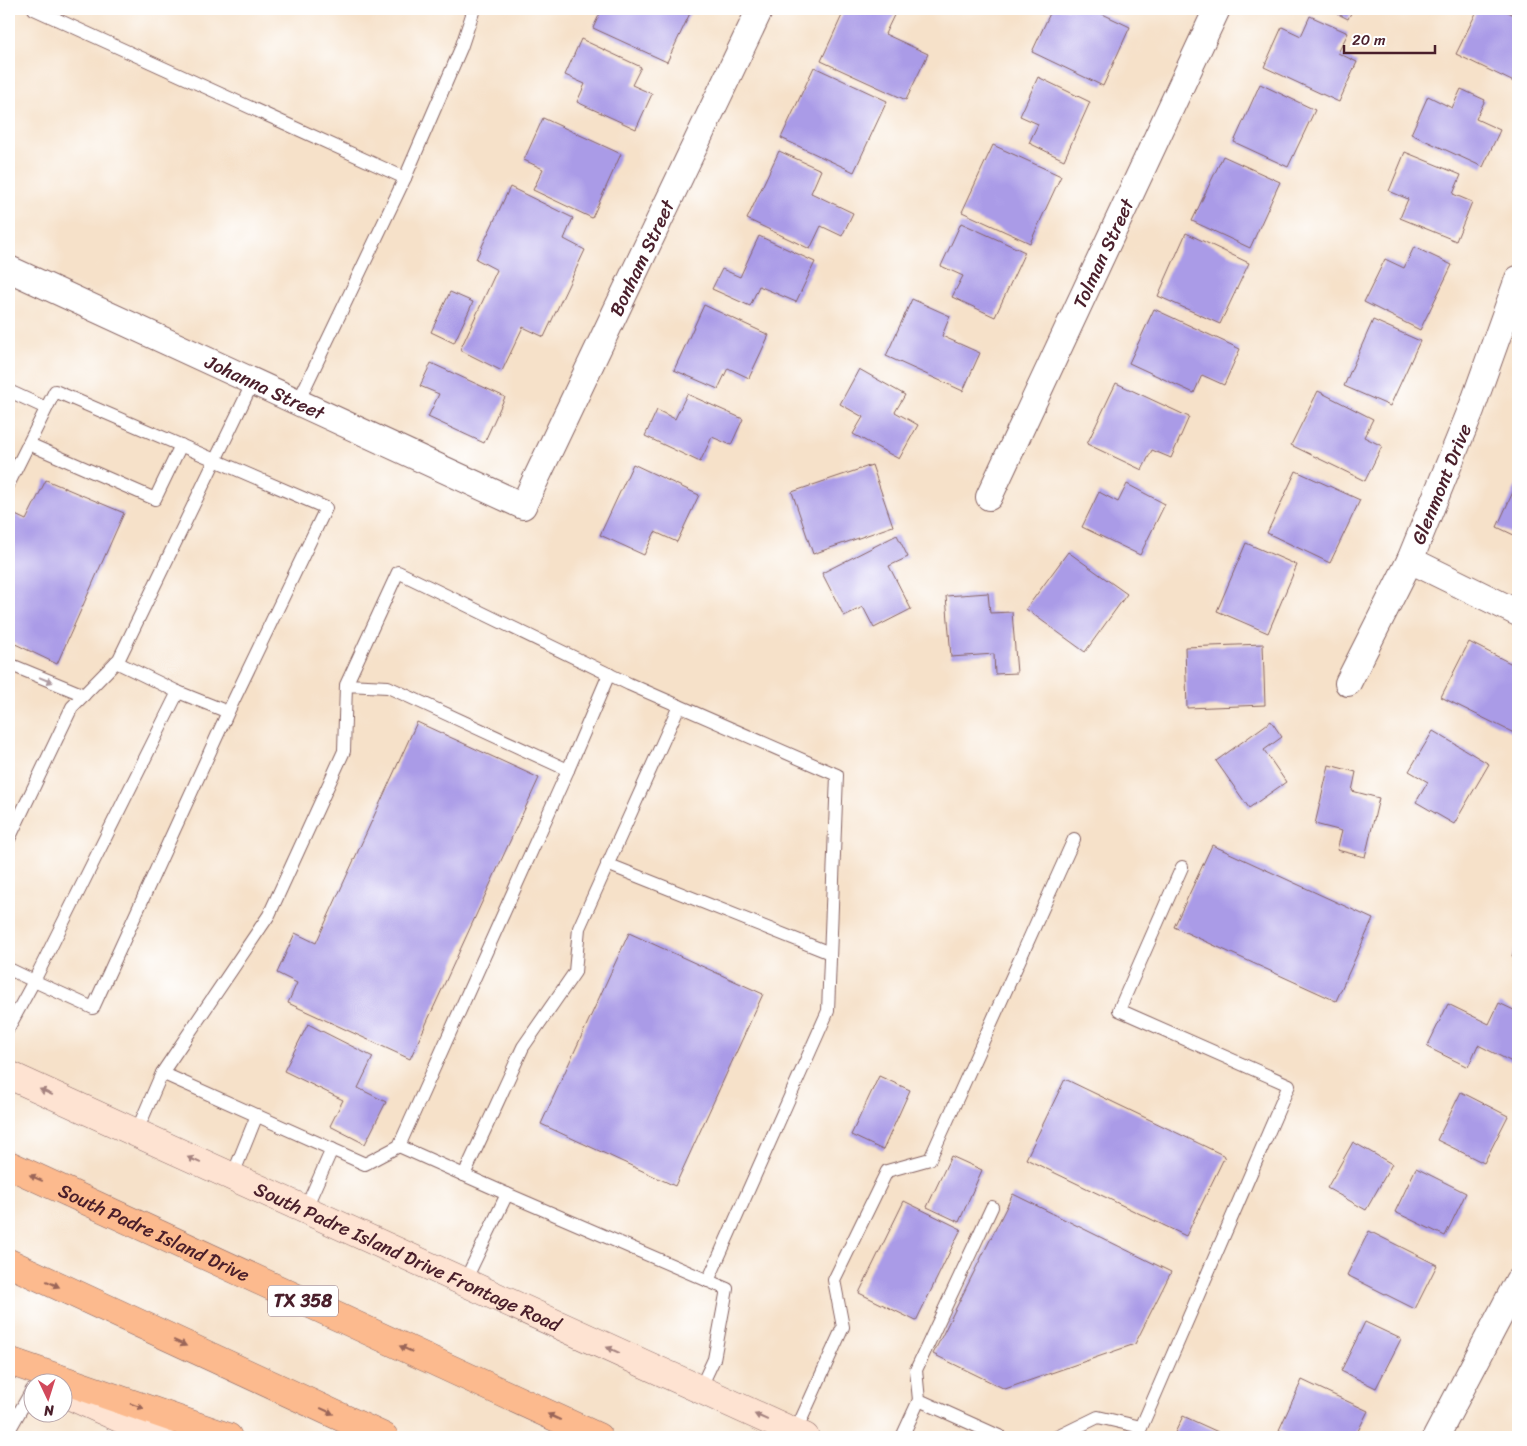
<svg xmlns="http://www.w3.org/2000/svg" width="1527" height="1446" viewBox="0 0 1527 1446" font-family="Sriracha,sans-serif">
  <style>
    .building { fill: #aa9be7 }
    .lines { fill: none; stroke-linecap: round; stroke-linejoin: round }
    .lane-casing { stroke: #866362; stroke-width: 14 }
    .street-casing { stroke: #866362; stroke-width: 28 }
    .secondary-casing { stroke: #866362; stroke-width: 29 }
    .highway-casing { stroke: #866362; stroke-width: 29 }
    .lane { stroke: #fff; stroke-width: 12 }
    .street { stroke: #fff; stroke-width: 26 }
    .secondary { stroke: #fee3d2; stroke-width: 28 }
    .highway { stroke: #fcba8e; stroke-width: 28 }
    .oneway { fill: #ae9aa0 }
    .oneway2 { fill: #a4817e }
    .oneway3 { fill: #9a6558 }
    .labels { text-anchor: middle; stroke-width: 4; stroke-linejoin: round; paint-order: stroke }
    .shield { fill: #fff; stroke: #80626b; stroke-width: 1 }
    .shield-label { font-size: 18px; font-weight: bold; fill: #4a1f2b }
    .street-label { font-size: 19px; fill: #4a1f2b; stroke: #fff }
  </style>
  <rect width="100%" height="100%" fill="#fff"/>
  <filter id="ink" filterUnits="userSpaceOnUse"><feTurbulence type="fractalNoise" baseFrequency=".02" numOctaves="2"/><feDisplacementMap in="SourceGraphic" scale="10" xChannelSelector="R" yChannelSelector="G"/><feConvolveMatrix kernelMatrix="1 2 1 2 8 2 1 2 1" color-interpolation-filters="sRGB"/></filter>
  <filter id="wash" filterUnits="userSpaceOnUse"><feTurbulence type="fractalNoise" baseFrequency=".0096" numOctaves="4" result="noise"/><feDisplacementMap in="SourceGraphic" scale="20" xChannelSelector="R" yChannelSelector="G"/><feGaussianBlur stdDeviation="1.12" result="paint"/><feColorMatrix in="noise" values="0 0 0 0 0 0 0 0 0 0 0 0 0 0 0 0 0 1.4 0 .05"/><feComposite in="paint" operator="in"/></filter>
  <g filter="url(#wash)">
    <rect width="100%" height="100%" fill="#f6e1c9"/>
    <g id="blocks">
      <!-- building -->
      <g class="building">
        <polygon points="602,9 692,9 667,62 593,28"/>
        <polygon points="845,9 891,9 896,11 885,34 928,54 906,100 821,61"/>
        <polygon points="1052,9 1092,9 1130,27 1103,86 1032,52"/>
        <polygon points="1328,9 1353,9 1348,19"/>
        <polygon points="1478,9 1502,9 1518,17 1518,84 1456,54"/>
        <polygon points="1310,16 1348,33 1338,53 1357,62 1339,102 1264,67 1282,27 1301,36"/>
        <polygon points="581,39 641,67 632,85 652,94 636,129 577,102 585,84 565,75"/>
        <polygon points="814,67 887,101 854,172 781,138"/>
        <polygon points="1038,77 1090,102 1064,160 1029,143 1038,124 1020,116"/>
        <polygon points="1260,84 1315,110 1288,167 1234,142"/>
        <polygon points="1461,89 1485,100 1476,119 1500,130 1483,167 1411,134 1428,96 1452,108"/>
        <polygon points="543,118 621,154 592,218 533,190 543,169 524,160"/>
        <polygon points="993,145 1061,176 1030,243 962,212"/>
        <polygon points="779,151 821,170 811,193 853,213 842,236 821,226 810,249 747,219"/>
        <polygon points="1405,152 1461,175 1453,194 1472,202 1456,241 1400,218 1408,199 1389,191"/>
        <polygon points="1223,156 1280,182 1250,248 1192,221"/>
        <polygon points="510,187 573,218 564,239 585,250 544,337 523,327 502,371 460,350 497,270 476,259"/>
        <polygon points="961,223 1025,252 995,317 952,297 963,276 941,266"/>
        <polygon points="1186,233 1249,263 1220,324 1158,296"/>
        <polygon points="759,236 815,262 796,302 759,286 750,306 712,289 722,269 740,277"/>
        <polygon points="1414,247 1452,265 1420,330 1364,302 1385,259 1404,268"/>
        <polygon points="450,292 473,302 454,343 431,332"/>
        <polygon points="912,299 950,316 942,336 980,353 963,391 886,356"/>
        <polygon points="704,305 769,335 749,378 728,368 718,389 674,370"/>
        <polygon points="1154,309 1240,349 1224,385 1202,375 1194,393 1129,363"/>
        <polygon points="1373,320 1420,341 1390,406 1344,386"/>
        <polygon points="431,363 505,397 484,443 428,417 439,394 420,386"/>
        <polygon points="859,369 905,395 895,412 918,425 899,459 853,434 863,417 840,404"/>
        <polygon points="1116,383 1189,417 1171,458 1152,450 1142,470 1087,444"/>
        <polygon points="1318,391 1373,419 1364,437 1382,446 1365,481 1291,445"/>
        <polygon points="687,394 743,419 731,445 712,437 700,462 645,436 657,410 675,419"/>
        <polygon points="633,464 699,495 677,542 655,532 644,555 600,535"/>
        <polygon points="872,465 893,526 813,554 792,492"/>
        <polygon points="1296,471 1360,500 1330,563 1267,533"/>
        <polygon points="46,480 124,513 57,664 9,641 9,512 26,520"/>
        <polygon points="1518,481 1518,537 1497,527"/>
        <polygon points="1127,484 1165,504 1140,555 1082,527 1099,492 1118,502"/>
        <polygon points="897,535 908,557 889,566 911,609 874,628 863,607 844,616 822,573"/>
        <polygon points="1246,543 1297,565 1268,633 1217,611"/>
        <polygon points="1068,552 1127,594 1085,652 1026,609"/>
        <polygon points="988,593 990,613 1012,612 1017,673 995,674 994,654 951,657 946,596"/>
        <polygon points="1469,642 1518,667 1518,735 1441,697"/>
        <polygon points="1263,644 1265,705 1187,708 1185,647"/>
        <polygon points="1271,721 1282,737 1264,750 1286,782 1249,808 1216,761"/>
        <polygon points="417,722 539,778 410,1059 288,1003 297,983 277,973 295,933 316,943"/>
        <polygon points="1433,731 1489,764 1454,824 1416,802 1428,782 1409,771"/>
        <polygon points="1329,765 1356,772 1352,791 1379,798 1365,857 1337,850 1342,831 1315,824"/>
        <polygon points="1212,845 1373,919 1336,1001 1174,927"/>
        <polygon points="629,933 763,994 675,1186 541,1124"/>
        <polygon points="1518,942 1518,959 1512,956"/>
        <polygon points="1499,1003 1518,1012 1518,1065 1478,1045 1468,1067 1427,1047 1448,1004 1489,1024"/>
        <polygon points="308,1024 373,1057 358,1088 386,1102 365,1144 330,1126 343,1100 284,1071"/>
        <polygon points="879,1076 910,1090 883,1150 851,1135"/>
        <polygon points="1065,1079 1225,1156 1186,1236 1026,1159"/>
        <polygon points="1461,1092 1508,1116 1484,1163 1437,1140"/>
        <polygon points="1353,1142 1392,1164 1366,1210 1327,1188"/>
        <polygon points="951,1156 982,1170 959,1222 927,1207"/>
        <polygon points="1416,1168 1466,1193 1445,1236 1395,1212"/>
        <polygon points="1013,1194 1171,1272 1135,1344 1005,1389 933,1354"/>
        <polygon points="904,1201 961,1229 916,1321 859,1293"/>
        <polygon points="1369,1231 1437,1265 1415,1309 1347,1275"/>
        <polygon points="1365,1322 1401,1339 1376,1388 1341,1371"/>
        <polygon points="1302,1380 1368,1411 1355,1437 1295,1437 1279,1430"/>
        <polygon points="1183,1416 1229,1437 1173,1437"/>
      </g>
    </g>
  </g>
  <g filter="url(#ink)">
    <use href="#blocks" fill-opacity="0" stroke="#866362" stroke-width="1"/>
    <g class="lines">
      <!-- lane casing -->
      <g class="lane-casing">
        <g id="lane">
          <polyline points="34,9 405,178 298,402"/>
          <polyline points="405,178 461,48 474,9"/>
          <polyline points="9,391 46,408"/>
          <polyline points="29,444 155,499 181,445"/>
          <polyline points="9,483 55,391 326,508 228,712 178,692 34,981 93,1008 228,712"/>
          <polyline points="116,662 178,692"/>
          <polyline points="9,664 84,695"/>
          <polyline points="346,685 388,687 568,770 399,1146 365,1164 162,1073 269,915 344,751 346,685 398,572 629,684 837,775 828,1011 708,1281"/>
          <polyline points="568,770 609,674"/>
          <polyline points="9,839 72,707 119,659 253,382"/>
          <polyline points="607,864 830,953"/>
          <polyline points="9,969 34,981 9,1027"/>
          <polyline points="136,1133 162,1073"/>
          <polyline points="399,1146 464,1175"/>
          <polyline points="232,1177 257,1115"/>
          <polyline points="507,1194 464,1175 523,1047 575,972 579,928 679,706"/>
          <polyline points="305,1210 332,1149"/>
          <polyline points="464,1283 507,1194 727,1289 714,1359 700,1389"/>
          <polyline points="919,1400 916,1370 992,1207"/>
          <polyline points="11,1427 32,1390"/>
          <polyline points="795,1433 843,1327 834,1280 887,1171 930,1159 1074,839"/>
          <polyline points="902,1437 919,1400 1001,1437"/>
          <polyline points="1057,1437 1098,1417 1141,1427"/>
          <polyline points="1137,1437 1289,1085 1119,1010 1182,867"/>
        </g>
      </g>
      <!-- street casing -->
      <g class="street-casing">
        <g id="street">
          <path id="s1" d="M 9,269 L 523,506 L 760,9"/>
          <path id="s2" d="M 989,497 L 1217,9"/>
          <polyline points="1410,560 1518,613"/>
          <path id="s3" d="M 1348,683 L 1410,560 L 1471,410 L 1518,279"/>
          <polyline points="1436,1437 1518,1281"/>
        </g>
      </g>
      <!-- secondary casing -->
      <g class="secondary-casing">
        <g id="secondary">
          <path id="s4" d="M 9,1075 L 805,1437"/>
          <polyline points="62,1392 161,1437"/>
        </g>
      </g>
      <!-- highway casing -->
      <g class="highway-casing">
        <g id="highway">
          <path id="s5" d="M 9,1165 L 598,1437"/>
          <polyline points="9,1263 384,1437"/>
          <polyline points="9,1361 228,1437"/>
        </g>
      </g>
      <!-- lane -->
      <use href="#lane" class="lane"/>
      <!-- street -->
      <use href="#street" class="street"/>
      <!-- secondary -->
      <use href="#secondary" class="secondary"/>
      <!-- highway -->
      <use href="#highway" class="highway"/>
    </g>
    <!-- one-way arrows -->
    <defs><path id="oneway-solid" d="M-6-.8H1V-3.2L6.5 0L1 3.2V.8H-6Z" transform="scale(1.25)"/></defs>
    <use class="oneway" href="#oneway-solid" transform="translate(46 680) rotate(22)"/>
    <g class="oneway2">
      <use href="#oneway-solid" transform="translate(46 1092) rotate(-156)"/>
      <use href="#oneway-solid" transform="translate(194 1160) rotate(-156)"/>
      <use href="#oneway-solid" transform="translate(613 1350) rotate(-156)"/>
      <use href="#oneway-solid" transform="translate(761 1417) rotate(-156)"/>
    </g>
    <g class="oneway3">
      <use href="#oneway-solid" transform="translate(36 1178) rotate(-155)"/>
      <use href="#oneway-solid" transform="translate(53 1284) rotate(25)"/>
      <use href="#oneway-solid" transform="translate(180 1343) rotate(25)"/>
      <use href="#oneway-solid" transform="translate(406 1349) rotate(-155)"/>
      <use href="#oneway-solid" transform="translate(137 1406) rotate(19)"/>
      <use href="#oneway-solid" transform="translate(327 1411) rotate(25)"/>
      <use href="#oneway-solid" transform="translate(554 1417) rotate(-155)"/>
    </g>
  </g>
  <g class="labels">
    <!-- shield labels -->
    <rect class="shield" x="268" y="1285.5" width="70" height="31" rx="4"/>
    <g class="shield-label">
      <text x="303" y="1307">TX 358</text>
    </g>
    <!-- street labels -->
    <g class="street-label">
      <text dy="7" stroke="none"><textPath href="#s2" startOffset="269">Tolman Street</textPath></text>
      <text dy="7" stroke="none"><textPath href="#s1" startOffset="841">Bonham Street</textPath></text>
      <text dy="7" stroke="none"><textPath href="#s1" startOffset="282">Johanna Street</textPath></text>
      <text dy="7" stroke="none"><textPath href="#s3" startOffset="220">Glenmont Drive</textPath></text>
      <text dy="7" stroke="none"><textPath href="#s5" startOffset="160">South Padre Island Drive</textPath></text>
      <text dy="7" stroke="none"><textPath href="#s4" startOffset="438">South Padre Island Drive Frontage Road</textPath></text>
    </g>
  </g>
  <!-- margin -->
  <rect width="1527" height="1446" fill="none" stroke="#fff" stroke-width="30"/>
  <!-- north arrow -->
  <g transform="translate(48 1398) rotate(176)"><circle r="24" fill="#ffffff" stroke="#b7a5aa"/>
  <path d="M0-4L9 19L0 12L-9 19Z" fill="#d1495b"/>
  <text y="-8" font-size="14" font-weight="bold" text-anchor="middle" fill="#4a1f2b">N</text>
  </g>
  <!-- scale -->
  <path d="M1344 45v8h91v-8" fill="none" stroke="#4a1f2b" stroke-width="2.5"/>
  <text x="1352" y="45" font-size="15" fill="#4a1f2b" stroke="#ffffff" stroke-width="4" paint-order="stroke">20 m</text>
</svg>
